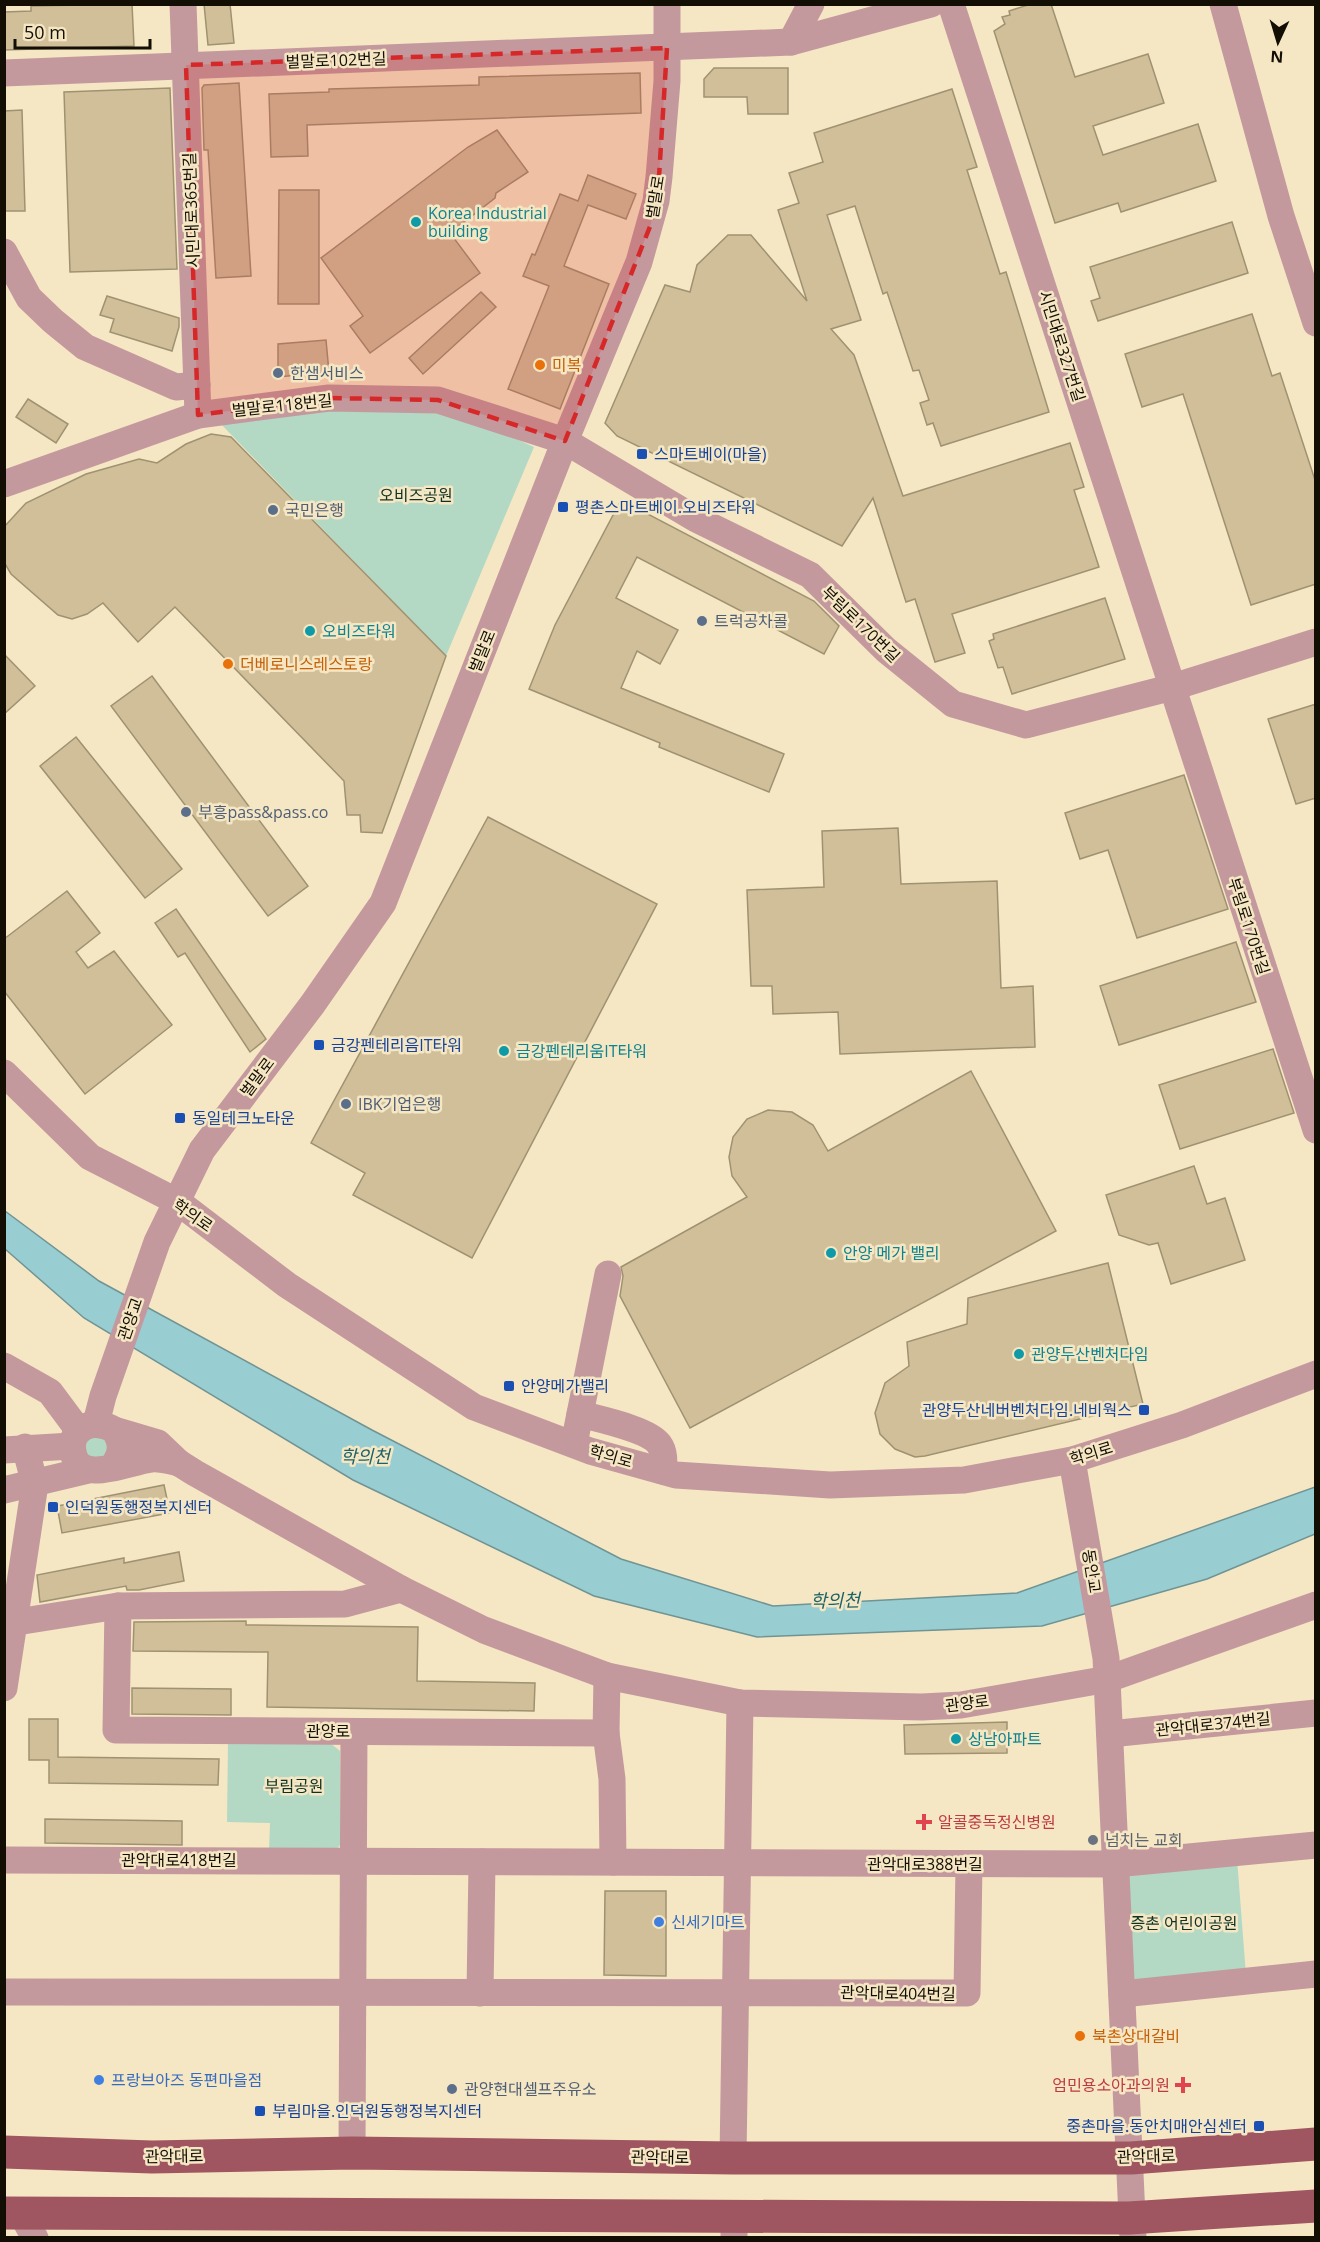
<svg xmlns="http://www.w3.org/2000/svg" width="1320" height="2242" viewBox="0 0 1320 2242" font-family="'Open Sans','Noto Sans KR',sans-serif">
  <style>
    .green { fill: #b3d9c5 }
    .water { fill: #98cdd1; stroke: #709494; stroke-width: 1.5 }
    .building { fill: #d0bf99; stroke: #a09271; stroke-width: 1.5 }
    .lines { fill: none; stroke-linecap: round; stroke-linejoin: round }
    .minor { stroke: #c4999e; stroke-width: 27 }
    .major { stroke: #a05661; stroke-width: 33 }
    .marked { fill: #d62828; fill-opacity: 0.2; stroke: #d62828; stroke-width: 4.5; stroke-dasharray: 12 8; stroke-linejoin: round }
    .culture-dot { fill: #0f9aa8; stroke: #f6e7c4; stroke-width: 2 }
    .food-dot { fill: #e8710a; stroke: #f6e7c4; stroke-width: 2 }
    .service-dot { fill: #5c6f8a; stroke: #f6e7c4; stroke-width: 2 }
    .transit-dot { fill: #1a4fb4; stroke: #f6e7c4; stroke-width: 2 }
    .health-dot { fill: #e0444e; stroke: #f6e7c4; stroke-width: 2 }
    .worship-dot { fill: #6b7280; stroke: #f6e7c4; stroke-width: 2 }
    .shop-dot { fill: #3f7fe0; stroke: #f6e7c4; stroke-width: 2 }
    .labels { text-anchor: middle; stroke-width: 5; stroke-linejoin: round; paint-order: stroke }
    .street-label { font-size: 16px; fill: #130e04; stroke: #f6e7c4 }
    .culture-label { font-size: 16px; fill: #0d838f; stroke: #f6e7c4; text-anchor: start }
    .food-label { font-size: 16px; fill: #c56008; stroke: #f6e7c4; text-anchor: start }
    .service-label { font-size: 16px; fill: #4e5e75; stroke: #f6e7c4; text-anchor: start }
    .transit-label { font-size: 16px; fill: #164399; stroke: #f6e7c4; text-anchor: start }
    .park-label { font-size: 16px; fill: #0d3223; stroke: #f6e7c4 }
    .health-label { font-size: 16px; fill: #be3a42; stroke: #f6e7c4; text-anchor: start }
    .worship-label { font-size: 16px; fill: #5b616d; stroke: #f6e7c4; text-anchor: start }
    .shop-label { font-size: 16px; fill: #366cbe; stroke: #f6e7c4; text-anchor: start }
    .water-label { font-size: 18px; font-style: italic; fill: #1c6367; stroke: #f6e7c4 }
  </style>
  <rect width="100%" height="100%" fill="#f6e7c4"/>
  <!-- green -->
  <g class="green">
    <polygon points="415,402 454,411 534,447 446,656 218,421"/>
    <polygon points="97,1434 109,1442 106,1457 87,1457 84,1442"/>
    <polygon points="228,1740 329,1742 340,1751 340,1845 334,1853 269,1850 270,1823 227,1822"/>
    <polygon points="1237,1858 1246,1975 1134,1985 1128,1870"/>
  </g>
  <!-- water -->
  <polygon class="water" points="5,1211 99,1281 372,1430 621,1559 773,1606 1017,1593 1315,1487 1315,1534 1207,1579 1042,1626 757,1637 594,1596 353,1480 84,1318 5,1249"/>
  <!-- building -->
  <g class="building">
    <polygon points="132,4 134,46 4,50 4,12 31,11 31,6"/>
    <polygon points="204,4 230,4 234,43 208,45"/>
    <polygon points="1031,4 1051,4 1075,77 1148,54 1164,103 1093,126 1103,155 1198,124 1216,181 1121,212 1118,203 1055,223 994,31 1005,24 1002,17 1010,15 1009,11"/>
    <polygon points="714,68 788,68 788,114 748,114 747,97 704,97 704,79"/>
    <polygon points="640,73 641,113 307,125 308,156 271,157 269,94 329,92 329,89 479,85 479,77"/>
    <polygon points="239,83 251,276 216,278 208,150 204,150 202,88 204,85"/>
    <polygon points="170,88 177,269 70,272 64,92"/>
    <polygon points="952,89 977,167 967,170 1000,274 1006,272 1049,412 941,446 933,423 927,425 920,403 929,400 919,370 913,371 887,292 883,294 855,206 827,215 861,320 831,329 854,355 903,496 1070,443 1084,487 1074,490 1099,567 952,614 965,653 935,662 915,599 906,602 873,498 842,546 617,436 605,423 665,285 690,292 697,265 728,235 751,235 807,301 778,210 799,203 789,173 823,162 814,133"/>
    <polygon points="22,110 25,211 4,211 4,111"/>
    <polygon points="497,130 528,172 496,193 495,198 450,233 480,273 370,353 350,326 363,316 321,258 468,147"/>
    <polygon points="588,175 636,194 626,219 588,205 564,266 609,284 560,409 508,389 549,286 523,276 532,254 535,255 560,194 578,201"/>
    <polygon points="279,190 319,190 319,304 278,304"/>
    <polygon points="1232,222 1248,273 1098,321 1091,301 1100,298 1090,267"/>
    <polygon points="481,292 496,307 423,374 409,358"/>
    <polygon points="107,296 179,318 179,327 172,351 110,332 114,319 100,315"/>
    <polygon points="1252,314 1272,376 1280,373 1316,483 1316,584 1251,605 1183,394 1142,407 1125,354"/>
    <polygon points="326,340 329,372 278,377 278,344"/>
    <polygon points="28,399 68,424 56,443 16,417"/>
    <polygon points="211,434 231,437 446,656 382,833 361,832 360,815 347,815 344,781 175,607 138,642 103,603 87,614 72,619 58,615 11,574 4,562 4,527 26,503 86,474 139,459 157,463 186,444"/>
    <polygon points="621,500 814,601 839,626 824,654 637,557 616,598 678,630 660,664 637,651 621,688 784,754 769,792 659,747 660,743 529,689 555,625"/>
    <polygon points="1105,598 1125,659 1012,694 1003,667 998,668 989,641 994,639 993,634"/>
    <polygon points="4,654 35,686 4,714"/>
    <polygon points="152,676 308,886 268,916 111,706"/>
    <polygon points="1316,704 1316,798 1296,804 1268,719"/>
    <polygon points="76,737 182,869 145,898 40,766"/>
    <polygon points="1184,775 1228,909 1137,938 1108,850 1080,859 1065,813"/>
    <polygon points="488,817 657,904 472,1258 353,1195 365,1173 311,1143"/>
    <polygon points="898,828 901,884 997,881 1001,988 1033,986 1035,1047 840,1054 838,1012 773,1014 772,986 751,986 747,890 824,887 822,831"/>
    <polygon points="67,891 100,933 76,952 88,968 114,951 172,1025 85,1094 4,991 4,939"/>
    <polygon points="176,909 266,1039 250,1052 185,953 178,957 155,923"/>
    <polygon points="1236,942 1256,1002 1119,1045 1100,986"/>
    <polygon points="1273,1049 1294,1113 1180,1149 1159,1085"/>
    <polygon points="971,1071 1056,1231 690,1428 620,1296 623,1276 621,1267 747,1197 732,1176 729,1157 733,1137 747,1119 768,1110 792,1112 813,1125 828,1151"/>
    <polygon points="1194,1166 1207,1204 1225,1198 1245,1260 1171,1284 1158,1243 1149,1245 1119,1235 1106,1195"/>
    <polygon points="1108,1263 1143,1404 925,1456 915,1457 895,1449 880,1434 875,1413 885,1383 909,1366 907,1342 967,1324 968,1298"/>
    <polygon points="164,1485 170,1513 62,1533 57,1506"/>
    <polygon points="179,1552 184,1581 139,1590 127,1590 126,1586 40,1602 37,1575 124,1558 124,1563"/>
    <polygon points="246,1621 246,1625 418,1627 417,1681 535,1683 534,1711 267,1707 268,1652 133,1651 134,1622"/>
    <polygon points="132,1688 231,1689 231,1715 132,1714"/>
    <polygon points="29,1719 58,1719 58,1757 219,1759 218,1785 49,1783 49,1760 29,1760"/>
    <polygon points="1007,1722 1007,1753 905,1754 904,1725"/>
    <polygon points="45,1819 182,1821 182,1845 45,1843"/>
    <polygon points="605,1891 666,1891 666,1976 604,1975"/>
  </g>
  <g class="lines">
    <!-- minor -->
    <g class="minor">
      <polyline points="183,4 198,415"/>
      <polyline points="951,4 1316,1130"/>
      <polyline points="1223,4 1281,216 1316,323"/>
      <polyline points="791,42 811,4"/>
      <polyline points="4,73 791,42 931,4"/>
      <polyline points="4,252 29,298 53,321 85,347 176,387 197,385"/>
      <polyline points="4,484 198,415 329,398 438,400 565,441 696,519 810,575 886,650 953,704 1026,725 1173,687 1316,642"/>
      <polyline points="4,1073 90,1157 178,1202 287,1285 474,1407 590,1451 676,1475 830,1485 964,1480 1072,1460 1182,1425 1316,1374"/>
      <polyline points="4,1366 50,1392 79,1431"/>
      <path d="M 580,1414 C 598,1419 648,1429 659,1444 C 665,1452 664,1462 663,1471"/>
      <polyline points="96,1423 103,1396 157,1242 202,1150 312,1005 383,903 565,441 639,262 656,201 659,177 667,81 667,4"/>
      <polyline points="114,1430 158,1443 179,1463 195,1473 401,1589 484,1630 607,1676 740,1703 922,1707 961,1705 1108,1679 1316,1605"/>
      <polyline points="574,1444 608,1274"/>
      <polyline points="4,1450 72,1446"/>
      <polyline points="1072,1460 1106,1658 1133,2238"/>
      <path d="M 113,1466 C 122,1453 123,1443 114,1430 C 96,1418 68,1426 73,1452 C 79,1486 127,1462 151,1459 C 160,1458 170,1461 179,1463"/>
      <polyline points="4,1490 88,1470"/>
      <polyline points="118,1606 116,1730 606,1733 607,1676"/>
      <polyline points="4,1624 118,1606 345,1604 401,1589"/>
      <polyline points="4,1688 35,1484 25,1447"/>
      <polyline points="606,1733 612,1779 613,1862"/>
      <polyline points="1110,1734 1316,1713"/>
      <polyline points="4,1860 1115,1864 1316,1845"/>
      <polyline points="4,1992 967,1993 969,1864"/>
      <polyline points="480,1993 482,1862"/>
      <polyline points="1122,1994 1316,1974"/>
      <polyline points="352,2153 354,1732"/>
      <polyline points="733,2158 740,1703"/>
      <polyline points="21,2213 35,2238"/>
      <polyline points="734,2216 734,2238"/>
    </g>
    <!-- major -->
    <g class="major">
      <polyline points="4,2152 152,2157 352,2153 733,2158 1131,2158 1316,2144"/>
      <polyline points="4,2213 1129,2218 1316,2206"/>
    </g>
  </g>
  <!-- marked area -->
  <path class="marked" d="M 667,48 L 659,177 L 651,224 L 565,441 L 438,400 L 329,398 L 198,415 L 186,65 Z"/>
  <!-- markers -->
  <g class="culture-dot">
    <circle cx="416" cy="222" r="6"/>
    <circle cx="310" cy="631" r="6"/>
    <circle cx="504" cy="1051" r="6"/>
    <circle cx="831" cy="1253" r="6"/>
    <circle cx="1019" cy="1354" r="6"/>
    <circle cx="956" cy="1739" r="6"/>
  </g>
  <g class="food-dot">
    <circle cx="540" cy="365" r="6"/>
    <circle cx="228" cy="664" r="6"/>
    <circle cx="1080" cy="2036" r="6"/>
  </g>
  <g class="service-dot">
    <circle cx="278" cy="373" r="6"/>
    <circle cx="273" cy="510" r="6"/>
    <circle cx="702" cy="621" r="6"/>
    <circle cx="186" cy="812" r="6"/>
    <circle cx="346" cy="1104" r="6"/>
    <circle cx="452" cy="2089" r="6"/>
  </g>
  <g class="transit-dot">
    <rect x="636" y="448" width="12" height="12" rx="3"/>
    <rect x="557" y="501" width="12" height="12" rx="3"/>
    <rect x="313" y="1039" width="12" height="12" rx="3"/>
    <rect x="174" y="1112" width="12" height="12" rx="3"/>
    <rect x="503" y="1380" width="12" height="12" rx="3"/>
    <rect x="1138" y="1404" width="12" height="12" rx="3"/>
    <rect x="47" y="1501" width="12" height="12" rx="3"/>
    <rect x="254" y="2105" width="12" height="12" rx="3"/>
    <rect x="1253" y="2120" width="12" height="12" rx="3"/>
  </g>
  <g class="health-dot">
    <path d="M921 1813h6v6h6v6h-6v6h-6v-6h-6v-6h6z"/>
    <path d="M1180 2076h6v6h6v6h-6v6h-6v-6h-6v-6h6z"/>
  </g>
  <circle class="worship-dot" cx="1093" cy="1840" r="6"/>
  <g class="shop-dot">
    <circle cx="659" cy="1922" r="6"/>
    <circle cx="99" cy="2080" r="6"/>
  </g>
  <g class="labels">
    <!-- street labels -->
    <g class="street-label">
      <text transform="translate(336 60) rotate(-2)" y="6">벌말로102번길</text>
      <text transform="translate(655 197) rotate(-81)" y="6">벌말로</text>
      <text transform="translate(191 210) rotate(-92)" y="6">시민대로365번길</text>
      <text transform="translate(1062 346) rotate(72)" y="6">시민대로327번길</text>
      <text transform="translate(282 405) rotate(-6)" y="6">벌말로118번길</text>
      <text transform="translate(861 624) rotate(44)" y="6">부림로170번길</text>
      <text transform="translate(482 651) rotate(-68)" y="6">벌말로</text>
      <text transform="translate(1249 926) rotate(72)" y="6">부림로170번길</text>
      <text transform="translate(257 1077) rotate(-53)" y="6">벌말로</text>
      <text transform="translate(193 1215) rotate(35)" y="6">학의로</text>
      <text transform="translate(130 1319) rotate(-71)" y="6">관양교</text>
      <text transform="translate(1091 1453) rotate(-17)" y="6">학의로</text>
      <text transform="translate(611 1456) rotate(16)" y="6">학의로</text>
      <text transform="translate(1092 1571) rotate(81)" y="6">동안교</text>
      <text transform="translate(967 1703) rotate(-7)" y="6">관양로</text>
      <text transform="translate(1213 1724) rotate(-6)" y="6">관악대로374번길</text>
      <text x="328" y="1737">관양로</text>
      <text x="179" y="1866">관악대로418번길</text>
      <text x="925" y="1870">관악대로388번길</text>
      <text transform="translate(898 1993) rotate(1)" y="6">관악대로404번길</text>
      <text transform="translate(174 2156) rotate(-1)" y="6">관악대로</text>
      <text transform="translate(1146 2156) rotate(-2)" y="6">관악대로</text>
      <text transform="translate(660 2157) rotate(1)" y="6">관악대로</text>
    </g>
    <!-- culture labels -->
    <g class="culture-label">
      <text x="428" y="219">Korea Industrial<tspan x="428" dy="18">building</tspan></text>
      <text x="322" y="637">오비즈타워</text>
      <text x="516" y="1057">금강펜테리움IT타워</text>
      <text x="843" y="1259">안양 메가 밸리</text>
      <text x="1031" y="1360">관양두산벤처다임</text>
      <text x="968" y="1745">상남아파트</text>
    </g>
    <!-- food labels -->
    <g class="food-label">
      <text x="552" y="371">미복</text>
      <text x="240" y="670">더베로니스레스토랑</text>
      <text x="1092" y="2042">북촌상대갈비</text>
    </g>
    <!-- service labels -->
    <g class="service-label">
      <text x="290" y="379">한샘서비스</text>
      <text x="285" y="516">국민은행</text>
      <text x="714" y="627">트럭공차콜</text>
      <text x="198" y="818">부흥pass&amp;pass.co</text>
      <text x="358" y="1110">IBK기업은행</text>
      <text x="464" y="2095">관양현대셀프주유소</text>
    </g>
    <!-- transit labels -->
    <g class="transit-label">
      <text x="654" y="460">스마트베이(마을)</text>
      <text x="575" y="513">평촌스마트베이.오비즈타워</text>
      <text x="331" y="1051">금강펜테리음IT타워</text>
      <text x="192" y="1124">동일테크노타운</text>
      <text x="521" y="1392">안양메가밸리</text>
      <text x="1132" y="1416" text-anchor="end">관양두산네버벤처다임.네비웍스</text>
      <text x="65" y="1513">인덕원동행정복지센터</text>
      <text x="272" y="2117">부림마을.인덕원동행정복지센터</text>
      <text x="1247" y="2132" text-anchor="end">중촌마을.동안치매안심센터</text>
    </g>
    <!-- park labels -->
    <g class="park-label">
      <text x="416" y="501">오비즈공원</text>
      <text x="294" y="1792">부림공원</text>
      <text x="1184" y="1929">증촌 어린이공원</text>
    </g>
    <!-- health labels -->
    <g class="health-label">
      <text x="938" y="1828">알콜중독정신병원</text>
      <text x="1170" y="2091" text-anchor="end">엄민용소아과의원</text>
    </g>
    <!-- worship labels -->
    <g class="worship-label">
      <text x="1105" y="1846">넘치는 교회</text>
    </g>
    <!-- shop labels -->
    <g class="shop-label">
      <text x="671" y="1928">신세기마트</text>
      <text x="111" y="2086">프랑브아즈 동편마을점</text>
    </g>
    <!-- water labels -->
    <g class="water-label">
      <text x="365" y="1463">학의천</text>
      <text transform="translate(835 1601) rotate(-1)" y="6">학의천</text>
    </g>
  </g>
  <!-- border -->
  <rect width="1320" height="2242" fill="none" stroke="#130e04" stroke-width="12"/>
  <!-- north arrow -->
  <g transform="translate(1278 42) rotate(184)" stroke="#f6e7c4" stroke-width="4.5" paint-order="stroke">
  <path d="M0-4.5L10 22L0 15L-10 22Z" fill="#130e04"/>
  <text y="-9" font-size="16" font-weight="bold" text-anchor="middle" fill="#130e04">N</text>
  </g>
  <!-- scale -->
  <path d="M15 39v9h135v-9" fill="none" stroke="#130e04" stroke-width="3"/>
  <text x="24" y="39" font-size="18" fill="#130e04" stroke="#f6e7c4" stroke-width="4.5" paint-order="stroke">50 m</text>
</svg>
